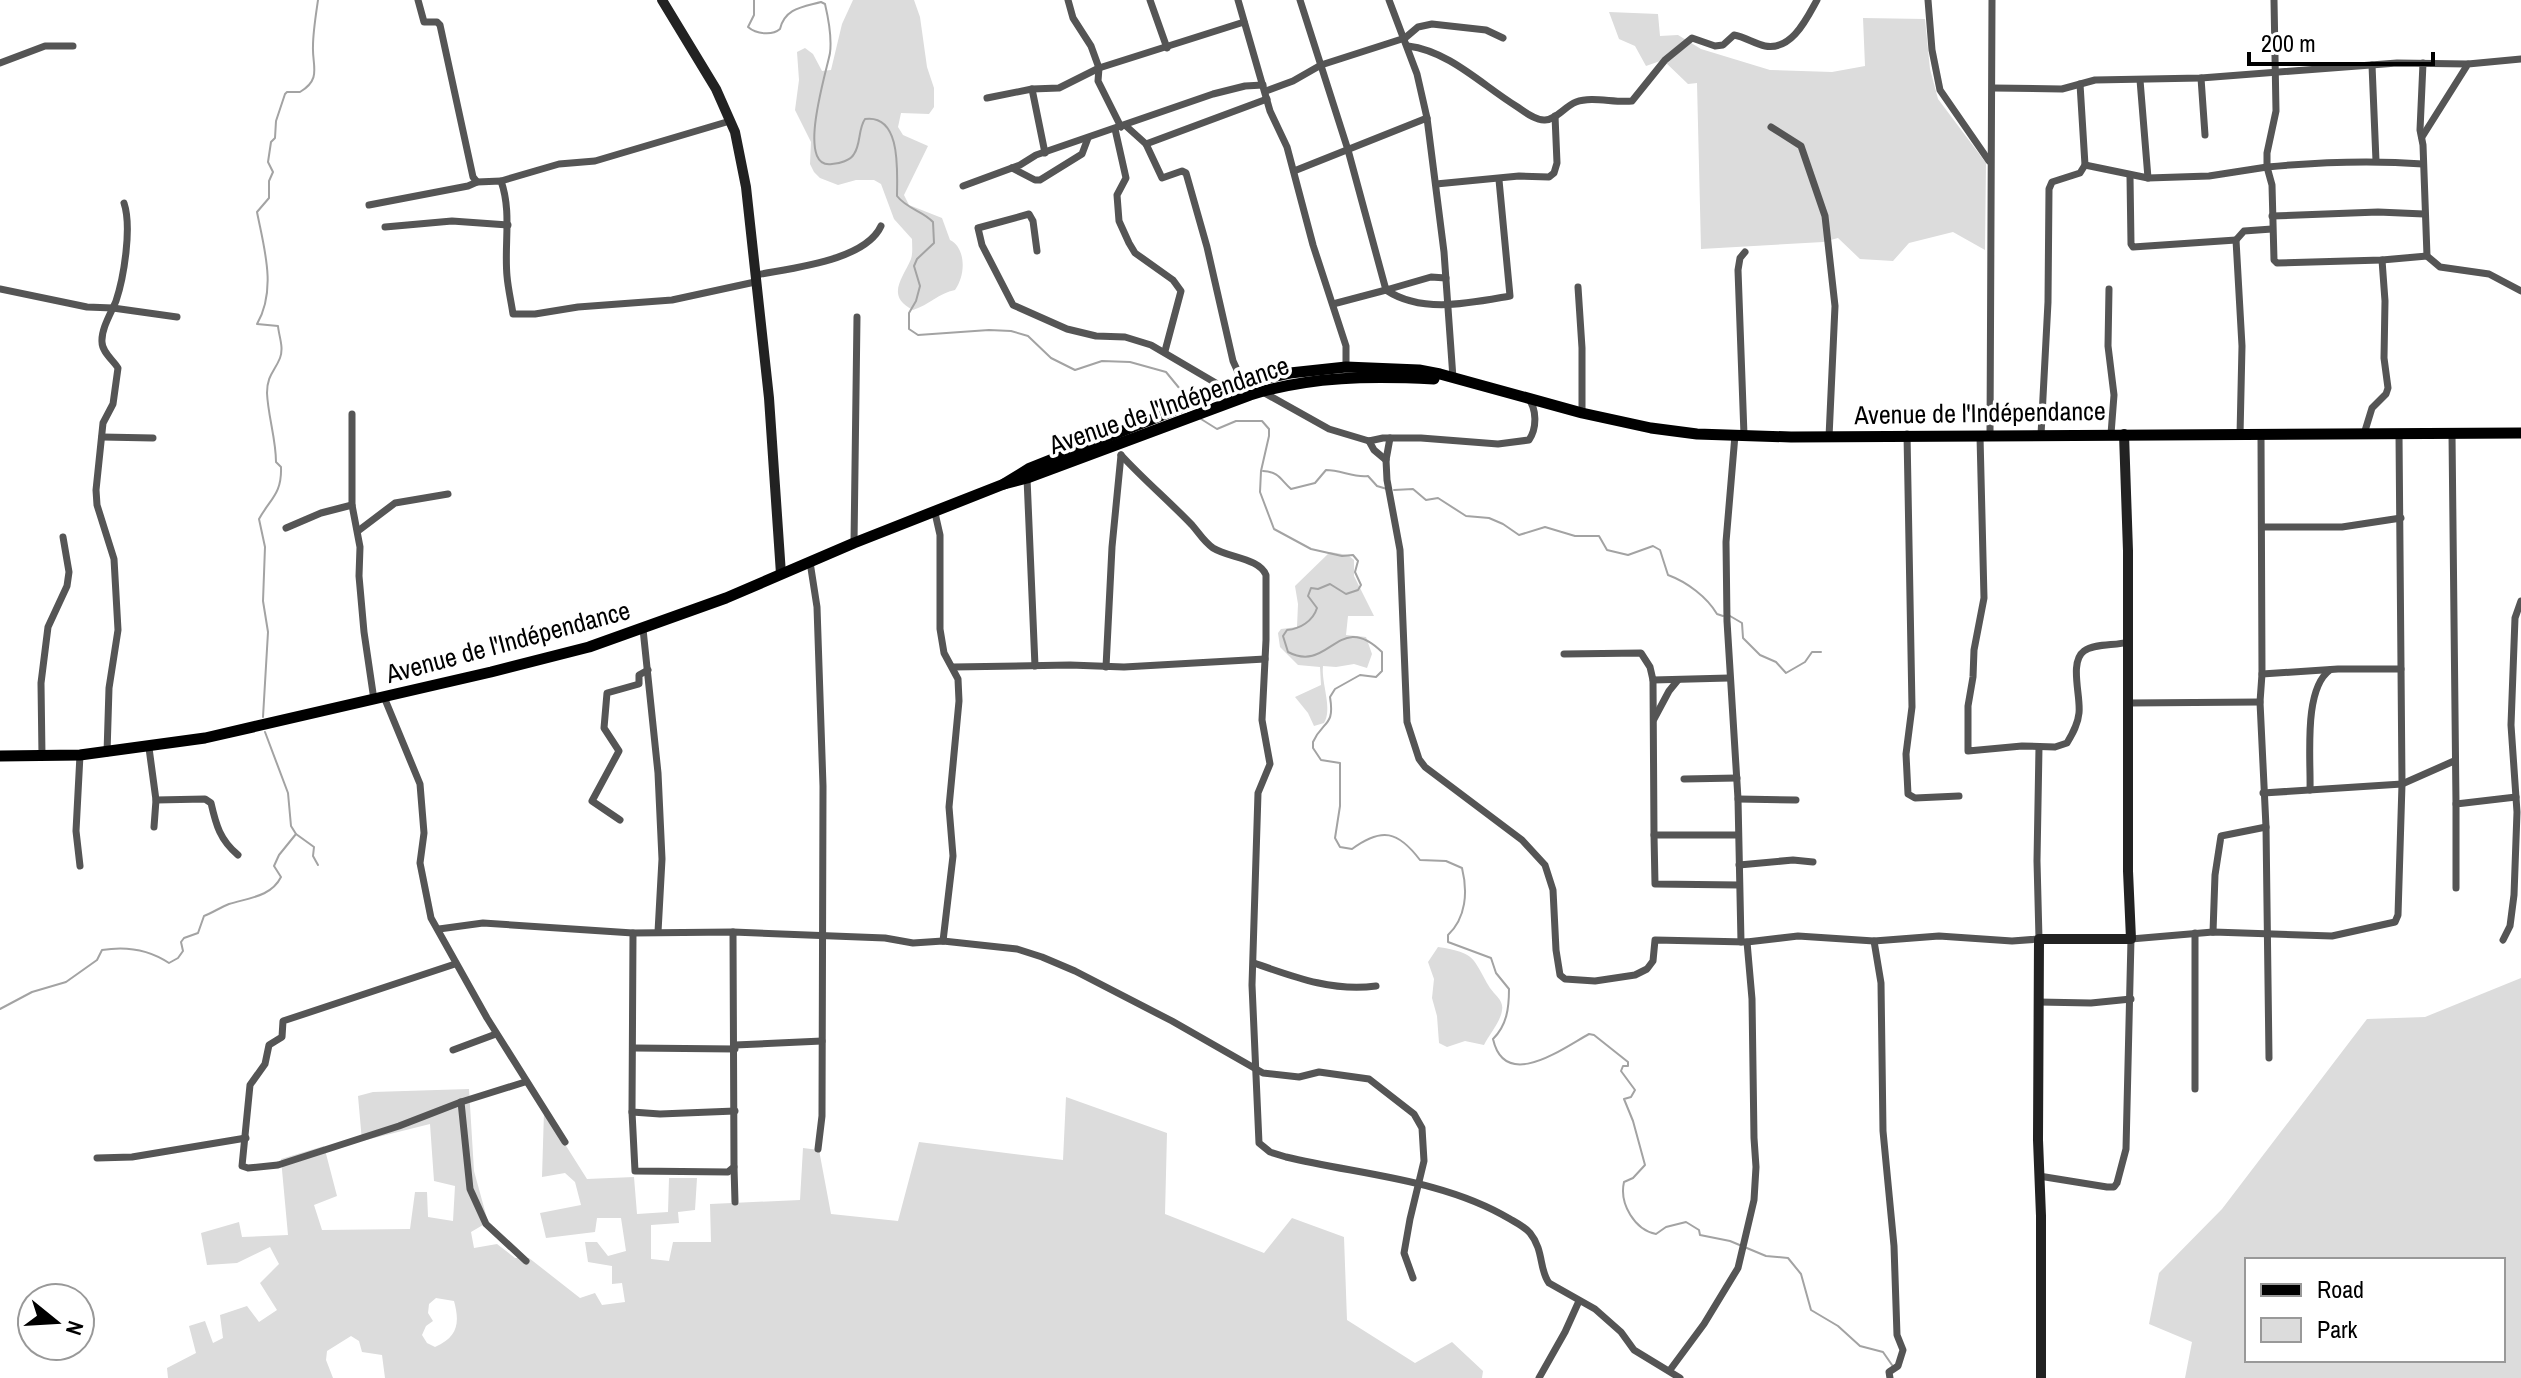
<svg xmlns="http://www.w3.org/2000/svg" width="2521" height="1378" viewBox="0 0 2521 1378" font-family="'Archivo Narrow',sans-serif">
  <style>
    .green { fill: #dcdcdc; fill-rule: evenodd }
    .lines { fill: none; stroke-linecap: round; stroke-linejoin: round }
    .stream { stroke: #a3a3a3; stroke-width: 2 }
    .street { stroke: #555; stroke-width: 7 }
    .secondary { stroke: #222; stroke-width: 10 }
    .primary { stroke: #000; stroke-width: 11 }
    .labels { text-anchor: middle; stroke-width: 7; stroke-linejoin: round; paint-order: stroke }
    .street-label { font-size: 26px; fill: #000; stroke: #fff }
  </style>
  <rect width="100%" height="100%" fill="#fff"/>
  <!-- green -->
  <g class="green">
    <path d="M 853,0 L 914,0 L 920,17 L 927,67 L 934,88 L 934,107 L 929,114 L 901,113 L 898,127 L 903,135 L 928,146 L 904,195 L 909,205 L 942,218 L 950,240 C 966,248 966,275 955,290 C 939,293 929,305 913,310 C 885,296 903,278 911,259 C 913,253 912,245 912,239 L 894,219 L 881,184 L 874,180 L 856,180 L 838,185 L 820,178 L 814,172 L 810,164 L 811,142 L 795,110 L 799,80 L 797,52 L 805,48 L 813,54 L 822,71 L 831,70 L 842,24 Z"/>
    <polygon points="1609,12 1658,14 1660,36 1678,35 1701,49 1770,70 1832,72 1865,66 1863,18 1925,19 1930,69 1938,99 1986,163 1985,250 1953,232 1909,243 1893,261 1860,259 1838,238 1823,242 1701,249 1697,83 1688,84 1663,60 1646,66 1635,46 1619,39"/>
    <path d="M 1330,552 L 1348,555 L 1354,560 L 1354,576 L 1374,616 L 1348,616 L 1346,635 L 1366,637 L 1372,654 L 1367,668 L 1354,664 L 1336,667 L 1323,666 C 1321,683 1333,709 1324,723 L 1314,726 L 1308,713 L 1295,697 L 1321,685 L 1320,667 L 1298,665 L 1280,647 L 1278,633 L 1281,629 L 1297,627 L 1298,604 L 1295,586 Z"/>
    <path d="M 1438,947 C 1477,953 1472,958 1490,988 C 1495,995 1504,1001 1502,1010 C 1501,1021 1489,1035 1484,1045 L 1465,1041 L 1447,1047 L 1439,1043 L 1437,1016 L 1432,998 L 1434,979 L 1428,962 Z"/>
    <path d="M 2521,978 L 2521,1378 L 2185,1378 L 2192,1342 L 2149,1324 L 2159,1273 L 2222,1209 L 2367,1019 L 2425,1017 ZM 2247,1260 L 2503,1260 L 2503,1360 L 2247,1360 Z"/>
    <path d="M 469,1089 L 474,1171 L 488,1222 L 471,1232 L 474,1248 L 497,1244 L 515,1258 L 529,1258 L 580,1298 L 595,1293 L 602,1305 L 625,1302 L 622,1283 L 612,1284 L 612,1266 L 588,1262 L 585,1242 L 597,1242 L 608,1256 L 626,1251 L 621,1218 L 597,1218 L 595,1232 L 546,1238 L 540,1213 L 581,1205 L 575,1182 L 565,1173 L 542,1177 L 544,1111 L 587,1179 L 634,1177 L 637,1214 L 668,1212 L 669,1178 L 697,1178 L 695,1210 L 678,1212 L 679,1223 L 651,1225 L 651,1259 L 669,1261 L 673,1242 L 711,1242 L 710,1204 L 800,1200 L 803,1148 L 819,1150 L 831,1214 L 898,1221 L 919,1142 L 1063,1160 L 1066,1097 L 1167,1133 L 1165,1214 L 1264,1253 L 1292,1218 L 1344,1237 L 1347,1320 L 1415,1363 L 1452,1342 L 1483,1371 L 1482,1378 L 385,1378 L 382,1355 L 362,1352 L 359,1341 L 351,1336 L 327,1351 L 326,1360 L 333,1378 L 168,1378 L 167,1368 L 196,1353 L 189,1326 L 205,1321 L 213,1343 L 223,1338 L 220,1315 L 247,1306 L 259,1322 L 277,1310 L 260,1283 L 279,1264 L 270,1247 L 237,1263 L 207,1265 L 201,1233 L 239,1222 L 242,1237 L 288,1235 L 281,1159 L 324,1146 L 337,1196 L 314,1205 L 322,1230 L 410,1229 L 415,1192 L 427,1192 L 428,1217 L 453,1221 L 455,1186 L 434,1181 L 430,1124 L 362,1141 L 358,1096 L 373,1092 ZM 436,1298 L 454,1301 C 460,1323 458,1337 435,1347 L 427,1343 L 422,1335 L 426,1326 L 433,1321 L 428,1313 L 429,1304 Z"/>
  </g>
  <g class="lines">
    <!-- stream -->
    <g class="stream">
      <path d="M 754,0 L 754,15 L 748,27 C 756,34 772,36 780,29 C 785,8 803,7 821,2 L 825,4 C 829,21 832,37 830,53 C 827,70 795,170 832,164 C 839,164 851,160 854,154 C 861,144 858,129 865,119 C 902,114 897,173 897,196 C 907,209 923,211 933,222 L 934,243 L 917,259 L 914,266 L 920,286 L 916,301 L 909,313 L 909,329 L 918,335 L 989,330 L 1011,331 L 1028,336 L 1051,358 L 1075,370 L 1102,361 L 1130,362 L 1166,372 L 1189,400"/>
      <path d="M 1201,419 L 1217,429 L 1236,421 L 1262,421 L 1269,429 L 1269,436 L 1261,471 L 1260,492 L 1274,529 L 1311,549 L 1342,556 L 1353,555 L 1358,561 L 1355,572 L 1361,585 L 1358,590 L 1346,594 L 1330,584 L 1318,589 L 1311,588 L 1308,596 L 1317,608 C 1313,621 1300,629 1287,630 L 1283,636 L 1288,652 C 1330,674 1338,609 1382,652 L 1382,671 L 1376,677 L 1360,675 L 1335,689 L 1330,697 C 1335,727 1323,720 1313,742 L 1313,748 L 1321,760 L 1340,763 L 1340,806 L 1335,838 L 1340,847 L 1352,849 C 1382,827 1398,831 1420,860 L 1446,861 L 1462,868 C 1468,892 1466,918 1448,935 L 1448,942 L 1491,958 L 1496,973 L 1509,989 C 1509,1008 1507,1025 1493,1039 C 1505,1092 1563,1048 1589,1034 L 1594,1035 L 1628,1062 L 1628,1066 L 1623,1066 L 1621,1071 L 1635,1090 L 1631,1097 L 1624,1099 L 1633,1121 L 1645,1165 L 1633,1178 L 1624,1182 C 1619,1204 1635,1230 1656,1234 L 1666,1227 L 1686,1222 L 1699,1230 L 1700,1235 L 1730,1241 L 1766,1256 L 1788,1258 L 1801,1274 L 1811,1310 L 1838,1326 L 1860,1346 L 1883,1352 L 1892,1365"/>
      <path d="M 1263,471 C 1279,472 1280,479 1291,489 L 1315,483 L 1326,470 C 1341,470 1354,478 1368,476 L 1377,486 L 1387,489"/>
      <path d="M 1394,490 L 1413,489 L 1426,500 L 1438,498 L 1466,516 L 1489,518 L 1503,524 L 1519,535 L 1545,527 L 1575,536 L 1599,536 L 1607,550 L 1628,555 L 1653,546 L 1660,550 L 1668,575 C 1687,582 1707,597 1717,614 L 1723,616"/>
      <polyline points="1730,616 1742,623 1743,638 1760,655 1776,662 1786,673 1805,662 1812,652 1821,652"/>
      <path d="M 263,717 L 268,632 L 263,601 L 265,547 L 259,519 C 270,499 282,494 281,467 L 276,462 C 276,439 268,416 267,393 C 267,375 275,371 280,358 C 284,347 279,337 278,326 L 257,324 C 277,289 264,248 257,212 L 269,198 L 269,181 L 273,172 L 268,162 L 271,142 L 275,138 L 276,121 L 285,94 L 287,92 L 300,92 C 322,79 312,66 313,46 C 313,32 316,14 318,0"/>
      <polyline points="265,732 288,793 291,826 296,834 314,847 313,856 318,865"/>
      <path d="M 0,1009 L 32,992 L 66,982 L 97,960 L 102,950 C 126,946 148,949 169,963 L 178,958 L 183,951 L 181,942 L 184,938 L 198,933 L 204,916 C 212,913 221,907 229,904 C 248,898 271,897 281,877 L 274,866 L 279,855 L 296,834"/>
    </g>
    <!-- street -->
    <g class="street">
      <path d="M 418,0 L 424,22 L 437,22 L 440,25 L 473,177 L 477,182 L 501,181 C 512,212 504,244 507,276 C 508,288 511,301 513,314 L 535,314 L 578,307 L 672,300 L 755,282"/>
      <polyline points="1068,0 1073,18 1091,46 1099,68 1098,81 1121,127"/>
      <polyline points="1150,0 1167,48"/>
      <polyline points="1238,0 1270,111 1287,147 1313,245 1346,346 1346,367"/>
      <polyline points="1300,0 1348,150 1386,290 1431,277 1446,278"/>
      <polyline points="1389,0 1417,74 1427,118 1444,252 1453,378"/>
      <polyline points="1928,0 1932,50 1940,90 1989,161"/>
      <path d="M 2274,0 L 2276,111 L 2267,153 L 2267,167 C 2319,162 2370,160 2423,164"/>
      <path d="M 1408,46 C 1449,51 1482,85 1516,106 C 1524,111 1534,120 1544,120 C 1555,121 1565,106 1576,102 C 1592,96 1614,103 1632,101 L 1665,60 L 1692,38 L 1715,46 L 1723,45 L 1734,35 C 1745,37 1755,44 1765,46 C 1792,51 1807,18 1817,0"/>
      <polyline points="0,63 45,46 73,46"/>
      <polyline points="2423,63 2420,130 2423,145 2427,256 2440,267 2489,274 2521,291"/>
      <polyline points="2372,65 2376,161"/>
      <polyline points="2201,78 2205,135"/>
      <polyline points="2140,80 2148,178"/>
      <polyline points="1993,88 2062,89 2095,80 2201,78 2397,63 2468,64"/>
      <polyline points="1032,89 1045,153"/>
      <polyline points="1266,91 1293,81 1321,65 1405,38 1418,27 1432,24 1486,30 1503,38"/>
      <polyline points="987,98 1032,89 1059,88 1099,68 1244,22"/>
      <polyline points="1126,126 1146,144 1162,178 1182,171 1186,173 1207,247 1233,361 1243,383"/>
      <polyline points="1771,127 1801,146 1825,216 1835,306 1829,437"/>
      <polyline points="1115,129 1126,178 1117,195 1119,221 1129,243 1135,253 1173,280 1181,291 1165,351"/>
      <polyline points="2422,137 2468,64 2521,59"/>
      <polyline points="1146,144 1267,99"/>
      <polyline points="2085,165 2148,178 2209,176 2267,167 2272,185 2274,260 2277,263 2382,260 2427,256"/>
      <polyline points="1012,168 1035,180 1040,180 1082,154 1088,138"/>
      <polyline points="1294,171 1427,118"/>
      <polyline points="2130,176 2131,244 2133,247 2236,240"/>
      <polyline points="501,181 559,164 595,161 730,121"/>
      <polyline points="1436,184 1519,176 1549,177 1554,173 1557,163 1555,116"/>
      <polyline points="963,186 1020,165 1036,155 1213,94 1245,86 1263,85"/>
      <polyline points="369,205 468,186 477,182"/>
      <polyline points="2272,216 2378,212 2424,214"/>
      <polyline points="385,227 452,221 508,225"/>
      <polyline points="1037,251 1033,221 1029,214 978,228 982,245 1013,305 1067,329 1096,336 1125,337 1151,345 1226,389"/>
      <path d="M 756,275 C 791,268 865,261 881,226"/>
      <polyline points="1578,287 1582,348 1582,413"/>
      <polyline points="0,289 87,307 113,308 177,317"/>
      <polyline points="2109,289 2108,346 2114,395 2111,434"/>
      <path d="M 1333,304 L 1386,290 C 1422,314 1470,303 1510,296 L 1499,180"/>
      <path d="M 1261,391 L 1329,429 L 1369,441 L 1383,438 L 1421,438 L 1498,444 L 1529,440 C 1537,428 1537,409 1528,398"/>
      <polyline points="352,414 352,505 360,547 359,576 364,632 374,700"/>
      <polyline points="1907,434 1912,707 1906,754 1908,794 1915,798 1959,796"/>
      <polyline points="2364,434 2372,408 2386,394 2388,388 2384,358 2385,301 2382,260"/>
      <polyline points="2452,434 2456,804"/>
      <polyline points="1735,435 1726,542 1727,621 1738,799 1741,942"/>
      <polyline points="1744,435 1738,270 1740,258 1745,252"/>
      <polyline points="2041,435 2048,302 2049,189 2052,182 2080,173 2085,165 2080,84"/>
      <polyline points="2240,435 2242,346 2236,240 2244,231 2272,229"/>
      <polyline points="2261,435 2262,674 2260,702 2266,827 2269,1058"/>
      <path d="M 1980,436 L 1984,598 L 1974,650 L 1973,677 L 1968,706 L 1968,751 L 2022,746 L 2055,747 L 2067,743 C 2073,733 2078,724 2079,713 C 2081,696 2069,662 2084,651 C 2095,643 2116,646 2128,642"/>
      <polyline points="1990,436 1992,0"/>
      <polyline points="102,437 153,438"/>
      <polyline points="1390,438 1386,460 1387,480 1400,550 1407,722 1419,759 1425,767 1522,840 1545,865 1553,890 1556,950 1560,975 1565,979 1595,981 1635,975 1647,969 1653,961 1655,940 1747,942 1798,936 1874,941 1939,936 2012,941 2039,939 2037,861 2039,747"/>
      <polyline points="1369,441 1374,450 1386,460"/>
      <path d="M 1121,455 C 1144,480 1169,501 1192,525 C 1199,533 1204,542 1213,548 C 1229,558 1259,558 1266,575 L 1266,640 L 1262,720 L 1270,764 L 1258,793 L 1252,985 L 1259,1143 L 1270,1152 L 1286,1157 C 1361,1175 1443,1179 1510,1219 C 1517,1223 1525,1227 1530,1233 C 1544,1250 1539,1270 1549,1283 L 1595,1309 L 1621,1332 L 1634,1350 L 1680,1378"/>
      <polyline points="1027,478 1035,666"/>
      <polyline points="935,513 940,535 940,629 944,653 958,679 959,701 949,807 953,856 943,941"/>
      <polyline points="2262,527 2342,527 2401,518"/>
      <polyline points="286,528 321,513 352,505"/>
      <polyline points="358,531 395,503 448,494"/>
      <polyline points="854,543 857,317"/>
      <polyline points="810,562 817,607 823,786 822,1116 818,1149"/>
      <polyline points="643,629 658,773 662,859 658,932"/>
      <polyline points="1564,654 1641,653 1650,667 1653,680 1729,678"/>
      <polyline points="953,667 1070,665 1124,667 1265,659"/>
      <polyline points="1106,667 1112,547 1121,455"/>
      <polyline points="2262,674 2338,669 2401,669"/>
      <polyline points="1653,680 1654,835"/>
      <polyline points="384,697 420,784 424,833 420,863 431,918 487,1018 565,1142"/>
      <polyline points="2129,703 2260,702"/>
      <polyline points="1654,719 1669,691 1678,680"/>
      <polyline points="149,748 156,800 154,827"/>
      <path d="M 107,753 L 109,688 L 118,630 L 114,559 L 97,505 L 96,490 L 103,423 L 113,404 L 118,368 C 113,360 102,352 102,342 C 101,329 111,313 116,301 C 124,277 132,227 124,203"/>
      <polyline points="42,756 41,683 48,627 67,586 69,572 63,537"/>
      <polyline points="1684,779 1737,778"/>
      <path d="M 2310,790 C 2311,759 2303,689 2330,670"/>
      <polyline points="2263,793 2402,784 2454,761"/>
      <polyline points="1738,799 1796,800"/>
      <path d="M 156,800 L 205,799 L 211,803 C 216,825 220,840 238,855"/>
      <polyline points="620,820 592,801 619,751 604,728 607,693 639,684 639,675 648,670"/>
      <polyline points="1737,835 1654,835 1655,884 1739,885"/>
      <polyline points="1739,865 1793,860 1813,862"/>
      <polyline points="80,866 76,831 80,755"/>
      <polyline points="2456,888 2456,804 2516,797"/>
      <polyline points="439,929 483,923 633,933 733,932 885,938 913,943 943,941 1017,949 1042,957 1075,971 1172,1021 1263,1073 1299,1077 1319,1072 1369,1079 1414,1114 1422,1128 1424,1161 1410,1219 1404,1253 1413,1278"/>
      <polyline points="2213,932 2215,875 2221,836 2266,827"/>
      <polyline points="633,933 632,1112 660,1114 735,1111"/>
      <polyline points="2503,940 2510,926 2514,895 2517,812 2511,725 2515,618 2521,601"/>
      <polyline points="1874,941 1881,983 1883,1131 1894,1246 1897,1335 1903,1350 1898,1366 1889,1372 1890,1378"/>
      <path d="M 1254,963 C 1294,977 1333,992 1376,986"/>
      <polyline points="455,964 283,1021 282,1037 269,1045 265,1064 250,1085 242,1166 248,1168 278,1165 399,1126 461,1102 525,1082"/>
      <polyline points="2038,1002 2091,1003 2131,999"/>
      <polyline points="735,1045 822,1041"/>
      <polyline points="634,1048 735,1049"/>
      <polyline points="453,1050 496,1034"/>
      <polyline points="2195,1089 2195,933"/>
      <polyline points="461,1102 470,1189 486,1224 526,1261"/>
      <polyline points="632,1112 635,1171 728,1172 734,1167 733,932"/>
      <polyline points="97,1158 132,1157 246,1138"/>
      <polyline points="734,1167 735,1202"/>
      <polyline points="2039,1176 2107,1187 2114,1187 2117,1183 2126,1149 2131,939 2213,932 2332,936 2395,922 2398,915 2402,784 2399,434"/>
      <polyline points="1670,1370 1704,1324 1738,1268 1754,1200 1756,1167 1754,1138 1752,999 1747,942"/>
      <polyline points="1539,1378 1565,1332 1579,1301"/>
    </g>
    <!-- secondary -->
    <g class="secondary">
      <polyline points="662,0 716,89 735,132 746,187 769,398 781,574"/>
      <polyline points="2041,1378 2041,1216 2038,1140 2039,939 2131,939 2128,871 2128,551 2124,434"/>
    </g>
    <!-- primary -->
    <g class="primary">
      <polyline points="1004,484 1030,468 1243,383 1290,373 1346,367 1419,370 1440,374 1582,413 1651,428 1697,434 1791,437 2521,433"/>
      <path d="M 0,756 L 80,755 L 205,738 L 491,672 L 589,647 L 726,598 L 854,543 L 1004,484 L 1027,478 L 1250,395 C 1311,376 1371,376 1434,379"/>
    </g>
  </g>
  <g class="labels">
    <!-- street labels -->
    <g class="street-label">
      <text transform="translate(1169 405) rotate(-19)" y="9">Avenue de l'Indépendance</text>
      <text transform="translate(1980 413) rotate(-1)" y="9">Avenue de l'Indépendance</text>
      <text transform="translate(508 642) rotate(-15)" y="9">Avenue de l'Indépendance</text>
    </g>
  </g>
  <!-- legend -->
  <rect x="2245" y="1258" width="260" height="104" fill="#ffffff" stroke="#999999" stroke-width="2"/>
  <rect x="2261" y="1284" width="40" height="12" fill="#000000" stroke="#999999" stroke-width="2"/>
  <text x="2317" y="1298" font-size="24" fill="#000000">Road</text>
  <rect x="2261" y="1318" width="40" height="24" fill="#dcdcdc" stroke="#999999" stroke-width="2"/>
  <text x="2317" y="1338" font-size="24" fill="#000000">Park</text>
  <!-- north arrow -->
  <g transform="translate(56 1322) rotate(108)"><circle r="38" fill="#ffffff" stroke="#999999" stroke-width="2"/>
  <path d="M0-6L14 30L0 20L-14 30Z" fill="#000000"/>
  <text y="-12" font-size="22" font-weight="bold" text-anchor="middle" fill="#000000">N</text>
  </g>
  <!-- scale -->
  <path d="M2249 52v12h184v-12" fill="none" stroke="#000000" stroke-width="4"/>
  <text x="2261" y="52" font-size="24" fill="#000000" stroke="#ffffff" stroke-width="6" paint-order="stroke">200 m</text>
</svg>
